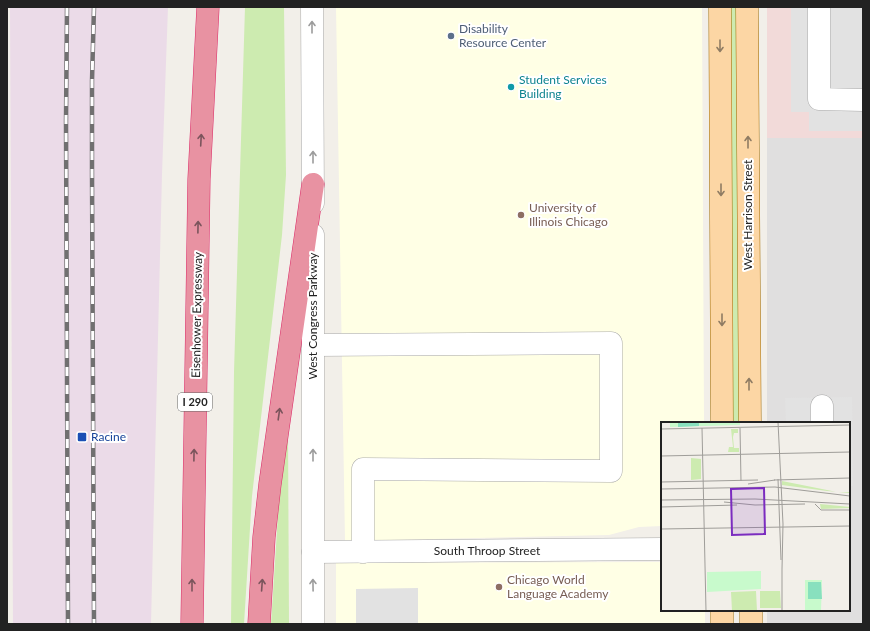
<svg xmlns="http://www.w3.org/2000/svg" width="870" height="631" viewBox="0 0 870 631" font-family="Lato,sans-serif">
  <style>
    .residential { fill: #e0dfdf }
    .commercial { fill: #f2dad9 }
    .industrial { fill: #ebdbe8 }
    .education { fill: #ffffe5 }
    .grass { fill: #cdebb0 }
    .parking { fill: #e2e2e2 }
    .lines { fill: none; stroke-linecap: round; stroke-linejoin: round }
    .minor-casing { stroke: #a9a9a9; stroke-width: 23 }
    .major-casing { stroke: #a06b00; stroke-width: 23 }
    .highway-casing { stroke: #dc2a67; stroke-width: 23 }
    .minor { stroke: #fff; stroke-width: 22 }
    .major { stroke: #fcd6a4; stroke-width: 22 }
    .highway { stroke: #e892a2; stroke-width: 22 }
    .rail-casing { stroke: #707070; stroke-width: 4.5 }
    .rail { stroke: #fff; stroke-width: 3; stroke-dasharray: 9; stroke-linecap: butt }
    .oneway { stroke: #9c9c9c }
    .oneway2 { stroke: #8f7c63 }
    .oneway3 { stroke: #7b545c }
    .service-dot { fill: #5c6f8a; stroke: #fff; stroke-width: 1.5 }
    .culture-dot { fill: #0f9aa8; stroke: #fff; stroke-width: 1.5 }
    .education-dot { fill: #8d6e63; stroke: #fff; stroke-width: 1.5 }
    .transit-dot { fill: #1a4fb4; stroke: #fff; stroke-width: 1.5 }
    .labels { text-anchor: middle; stroke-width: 4; stroke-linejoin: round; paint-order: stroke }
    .shield { fill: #fff; stroke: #646464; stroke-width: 1 }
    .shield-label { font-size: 11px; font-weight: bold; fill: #222 }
    .service-label { font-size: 12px; fill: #4e5e75; stroke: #fff; text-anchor: start }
    .culture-label { font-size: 12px; fill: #0d838f; stroke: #fff; text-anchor: start }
    .education-label { font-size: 12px; fill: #785e54; stroke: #fff; text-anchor: start }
    .street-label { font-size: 12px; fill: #222; stroke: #fff }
    .transit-label { font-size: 12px; fill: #164399; stroke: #fff; text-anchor: start }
    .inset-road { fill: none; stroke: #9f9d99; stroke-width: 1 }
    .view { fill: #7b2cbf; fill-opacity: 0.15; stroke: #7b2cbf; stroke-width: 2 }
    .inset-edge { fill: none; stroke: #222; stroke-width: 2 }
  </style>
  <rect width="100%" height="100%" fill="#f2efe9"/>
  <!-- residential -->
  <polygon class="residential" points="767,138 863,138 863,624 767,624 767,610 849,610 849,423 767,423"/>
  <!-- commercial -->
  <rect class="commercial" x="767" y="7" width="96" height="131"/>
  <!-- industrial -->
  <polygon class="industrial" points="10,7 168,7 162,174 151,624 13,624"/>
  <!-- education -->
  <g class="education">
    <polygon points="336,7 702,7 704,423 662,423 662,526 639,527 609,535 345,541"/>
    <polygon points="662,562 662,610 705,610 705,624 336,624 336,563"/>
  </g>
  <!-- grass -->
  <g class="grass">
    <polygon points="245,7 284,7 286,175 282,235 252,496 244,624 231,624 234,372"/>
    <polygon points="727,7 741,7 742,423 731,423"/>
    <polygon points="288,429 289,624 271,624 279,499"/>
  </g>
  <!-- parking -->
  <g class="parking">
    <polygon points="791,7 863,7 863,131 809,131 809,112 791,112"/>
    <polygon points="852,397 853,486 849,486 849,423 786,423 785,398"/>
    <polygon points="418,588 418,624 356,624 356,589"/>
  </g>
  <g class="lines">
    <!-- minor casing -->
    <g class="minor-casing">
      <g id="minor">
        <polyline points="312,7 313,203"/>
        <polyline points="819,7 819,99 863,100"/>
        <polyline points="313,235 313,624"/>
        <polyline points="313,345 611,343 611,471 363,469 363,552"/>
        <polyline points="822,406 822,423"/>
        <polyline points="313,552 662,549"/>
      </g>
    </g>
    <!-- major casing -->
    <g class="major-casing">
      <g id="major">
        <polyline points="720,7 722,423"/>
        <polyline points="747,7 750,423"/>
        <polyline points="751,610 751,624"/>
        <polyline points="722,624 722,610"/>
      </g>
    </g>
    <!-- highway casing -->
    <g class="highway-casing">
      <g id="highway">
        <polyline points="192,624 199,179 208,7"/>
        <polyline points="259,624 264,537 270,484 313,184"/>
      </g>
    </g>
    <!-- minor -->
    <use href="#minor" class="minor"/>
    <!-- major -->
    <use href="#major" class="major"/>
    <!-- highway -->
    <use href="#highway" class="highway"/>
    <!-- rail casing -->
    <g class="rail-casing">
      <g id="rail">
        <polyline points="67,7 66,121 68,624"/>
        <polyline points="94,7 92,81 92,172 94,624"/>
      </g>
    </g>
    <!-- rail -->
    <use href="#rail" class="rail"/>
  </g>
  <!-- one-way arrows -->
  <defs><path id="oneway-shaft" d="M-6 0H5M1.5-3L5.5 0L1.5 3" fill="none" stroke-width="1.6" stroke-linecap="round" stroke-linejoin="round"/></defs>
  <g class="oneway">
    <use href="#oneway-shaft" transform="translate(312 27) rotate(-90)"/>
    <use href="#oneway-shaft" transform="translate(313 157) rotate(-90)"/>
    <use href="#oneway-shaft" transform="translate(313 455) rotate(-90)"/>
    <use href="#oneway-shaft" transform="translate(313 585) rotate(-91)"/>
  </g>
  <g class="oneway2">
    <use href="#oneway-shaft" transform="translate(720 46) rotate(90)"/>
    <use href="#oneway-shaft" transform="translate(748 142) rotate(-90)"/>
    <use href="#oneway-shaft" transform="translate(721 190) rotate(90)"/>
    <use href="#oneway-shaft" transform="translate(722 320) rotate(90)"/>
    <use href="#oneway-shaft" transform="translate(749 384) rotate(-90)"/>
  </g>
  <g class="oneway3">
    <use href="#oneway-shaft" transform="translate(201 140) rotate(-87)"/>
    <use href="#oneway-shaft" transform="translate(198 227) rotate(-89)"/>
    <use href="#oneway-shaft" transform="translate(279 414) rotate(-82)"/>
    <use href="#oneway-shaft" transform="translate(194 455) rotate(-89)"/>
    <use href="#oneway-shaft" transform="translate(192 585) rotate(-90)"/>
    <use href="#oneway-shaft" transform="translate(262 585) rotate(-86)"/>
  </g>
  <!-- markers -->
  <circle class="service-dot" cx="451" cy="36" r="4"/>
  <circle class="culture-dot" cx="511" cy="87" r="4"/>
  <g class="education-dot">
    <circle cx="521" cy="215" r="4"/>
    <circle cx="499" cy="587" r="4"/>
  </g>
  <rect class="transit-dot" x="77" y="432" width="10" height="10" rx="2"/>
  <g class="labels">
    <!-- shield labels -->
    <rect class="shield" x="178" y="393" width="34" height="18" rx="3"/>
    <g class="shield-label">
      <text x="195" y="406">I 290</text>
    </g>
    <!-- service labels -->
    <g class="service-label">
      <text x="459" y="33">Disability<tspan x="459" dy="14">Resource Center</tspan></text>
    </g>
    <!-- culture labels -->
    <g class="culture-label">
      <text x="519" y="84">Student Services<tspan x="519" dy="14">Building</tspan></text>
    </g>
    <!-- education labels -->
    <g class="education-label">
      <text x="529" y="212">University of<tspan x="529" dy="14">Illinois Chicago</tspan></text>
      <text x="507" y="584">Chicago World<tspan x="507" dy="14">Language Academy</tspan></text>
    </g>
    <!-- street labels -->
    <g class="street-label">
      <text transform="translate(748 215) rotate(-90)" y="4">West Harrison Street</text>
      <text transform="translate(197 315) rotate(-89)" y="4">Eisenhower Expressway</text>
      <text transform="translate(313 316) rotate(-90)" y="4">West Congress Parkway</text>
      <text x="487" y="555">South Throop Street</text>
    </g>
    <!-- transit labels -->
    <g class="transit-label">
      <text x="91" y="441">Racine</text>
    </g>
  </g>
  <!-- overview -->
  <g transform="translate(661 422)">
    <rect width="189" height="189" fill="#f2efe9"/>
    <path d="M 70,7 L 77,7 L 77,11 L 73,11 L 72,15 L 73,26 L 78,26 L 78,30 L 67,30 L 68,25 L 72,25 ZM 30,36 L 40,37 L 40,57 L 30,58 ZM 121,59 L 176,70 L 189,70 L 189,71 L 166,69 L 121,63 ZM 159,82 L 189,85 L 189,86 L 160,87 ZM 95,169 L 96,189 L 71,189 L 70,170 ZM 99,169 L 119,169 L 120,186 L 99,186 Z" fill="#cdebb0"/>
    <path d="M 9,0 L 79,0 L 79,3 L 9,5 ZM 100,149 L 100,167 L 46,170 L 46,150 ZM 144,158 L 161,158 L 160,189 L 144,189 Z" fill="#c8facc"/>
    <path d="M 17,0 L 38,0 L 38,4 L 17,5 ZM 147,160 L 160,160 L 161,177 L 147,177 Z" fill="#88e0be"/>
    <path class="inset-road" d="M 117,0 L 122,102 L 121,147M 41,6 L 45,189M 79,6 L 80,59M 0,7 L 189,3M 0,34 L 189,30M 117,57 L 120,138M 113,58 L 189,56M 0,60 L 97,58M 87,62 L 114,58M 0,67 L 114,65 L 189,74M 0,78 L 94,77 L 189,82M 63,80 L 94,83M 154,82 L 160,88 L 189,88M 94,83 L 144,82M 0,85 L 76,83M 0,107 L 189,104M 121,147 L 121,189"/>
    <path class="view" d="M 103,66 L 104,112 L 71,113 L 70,67 Z"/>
    <rect width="189" height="189" class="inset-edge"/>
  </g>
  <!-- border -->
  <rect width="870" height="631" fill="none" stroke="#222222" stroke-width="16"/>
</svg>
